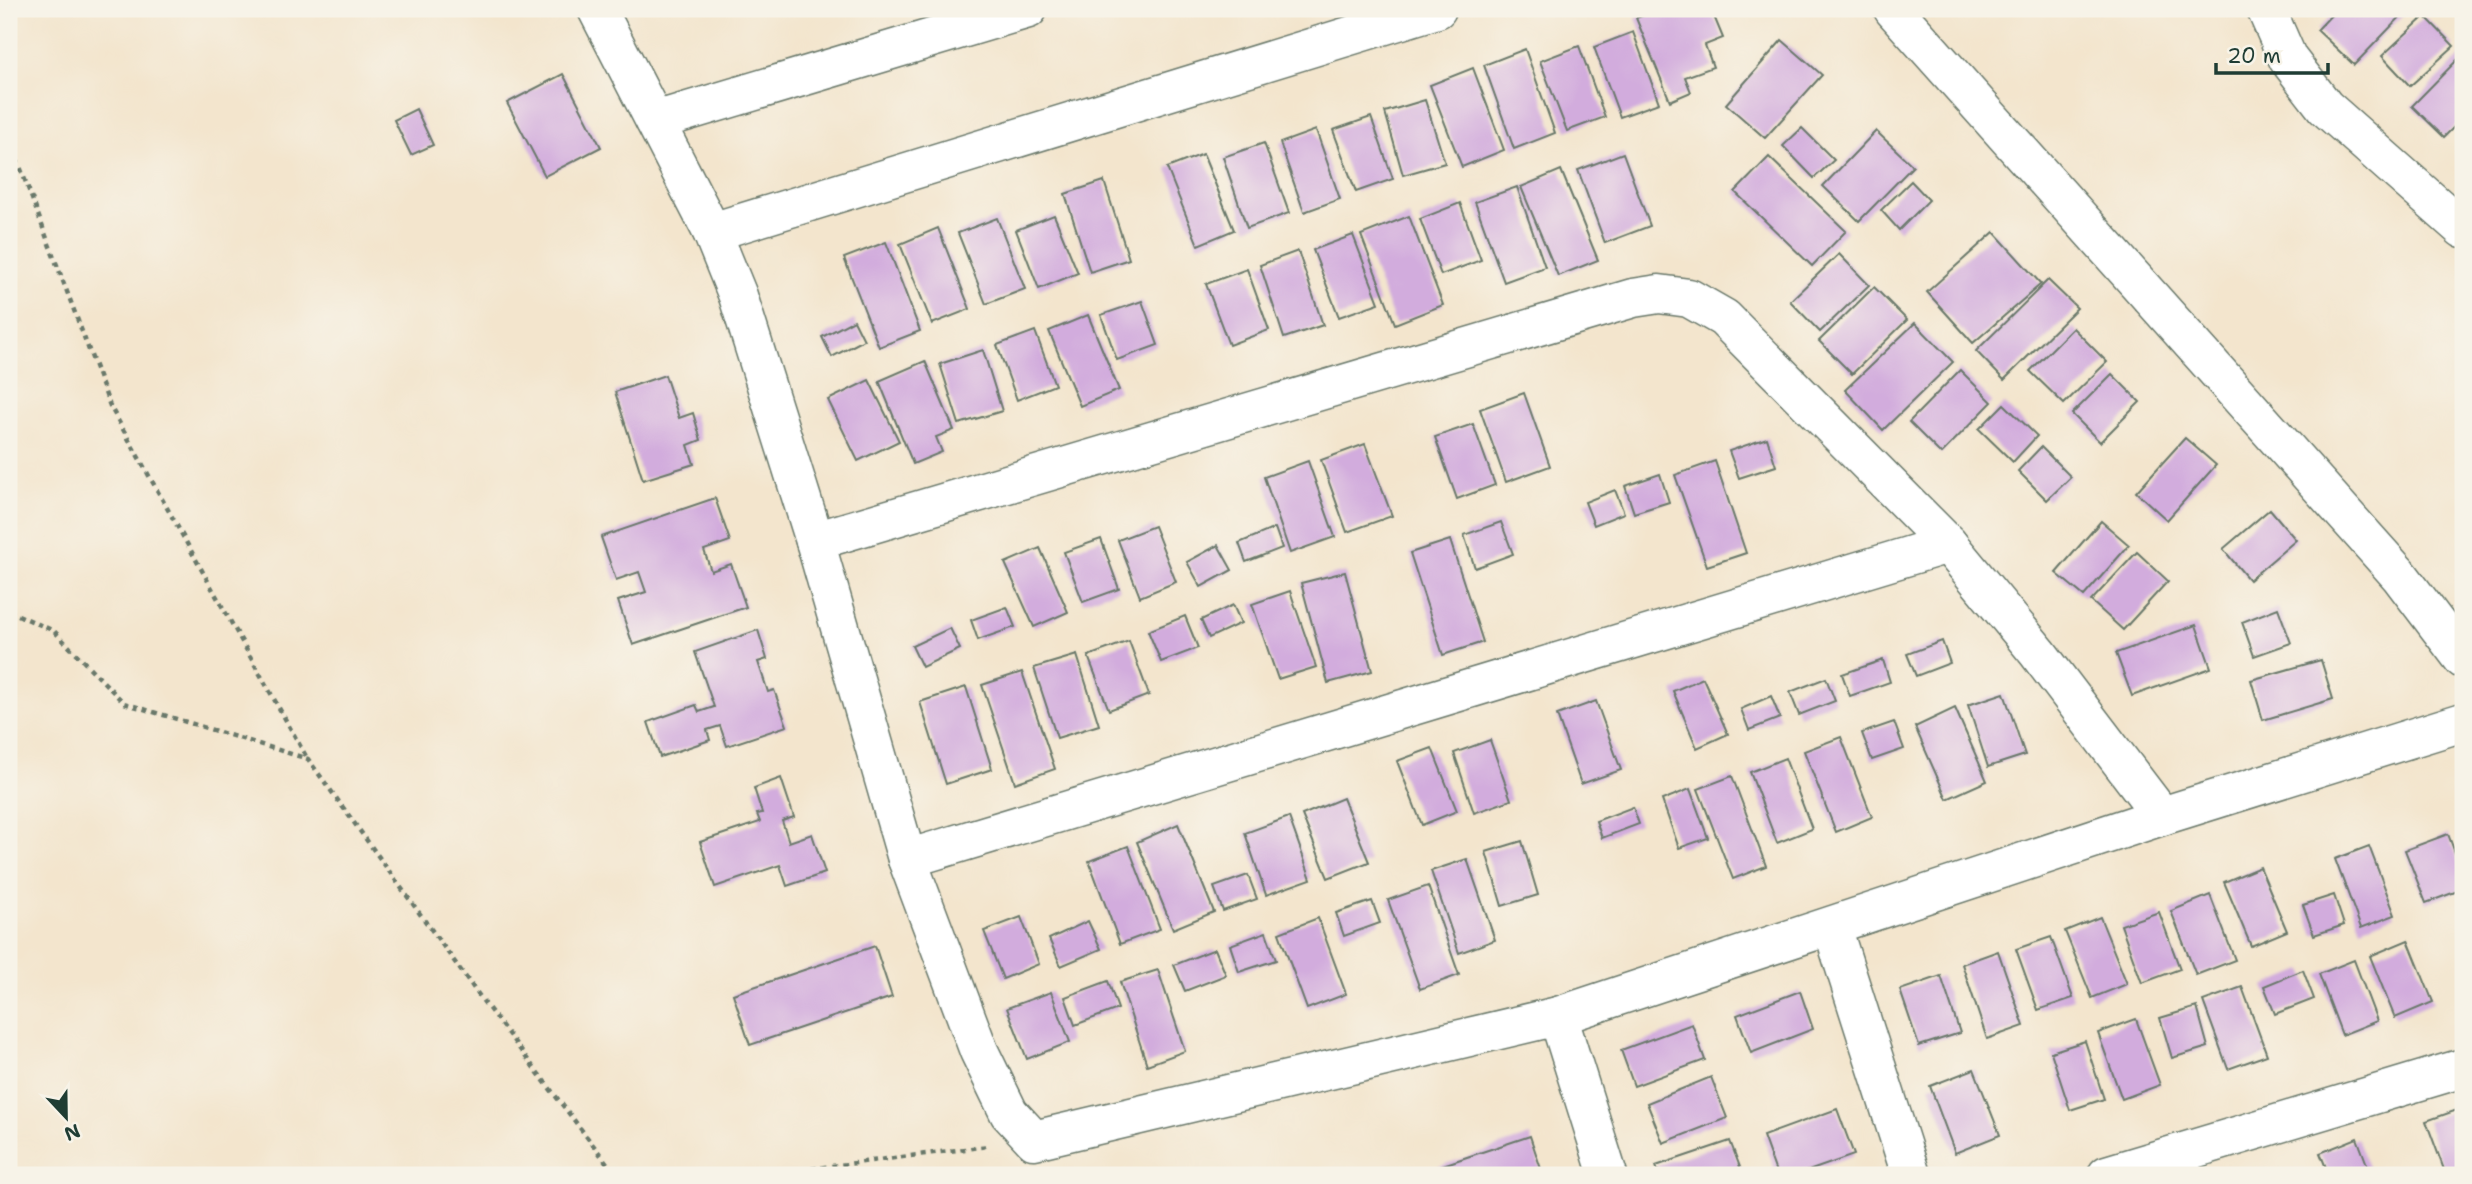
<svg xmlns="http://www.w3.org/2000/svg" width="2472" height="1184" viewBox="0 0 2472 1184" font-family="'Shantell Sans',sans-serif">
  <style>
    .building { fill: #d2acdd }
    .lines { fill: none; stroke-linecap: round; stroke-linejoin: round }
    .minor-casing { stroke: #69786a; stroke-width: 41 }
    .path { stroke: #69786a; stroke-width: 4.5; stroke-dasharray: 5 5; stroke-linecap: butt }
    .minor { stroke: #fff; stroke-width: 38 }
  </style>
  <rect width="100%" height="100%" fill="#f7f3e8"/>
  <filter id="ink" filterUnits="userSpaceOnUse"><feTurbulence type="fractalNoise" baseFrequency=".0143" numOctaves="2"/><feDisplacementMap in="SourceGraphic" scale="14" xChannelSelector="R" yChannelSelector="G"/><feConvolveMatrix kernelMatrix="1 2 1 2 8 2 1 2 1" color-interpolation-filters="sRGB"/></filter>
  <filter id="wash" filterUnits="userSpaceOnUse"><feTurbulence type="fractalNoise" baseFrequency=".00686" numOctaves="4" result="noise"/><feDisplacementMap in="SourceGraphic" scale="28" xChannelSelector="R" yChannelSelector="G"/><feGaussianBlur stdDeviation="1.57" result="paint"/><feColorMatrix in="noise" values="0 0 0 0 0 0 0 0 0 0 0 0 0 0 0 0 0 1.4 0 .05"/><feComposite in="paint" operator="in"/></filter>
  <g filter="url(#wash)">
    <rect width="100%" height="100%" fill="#f3e5cd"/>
    <g id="blocks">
      <!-- building -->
      <g class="building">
        <polygon points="1659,9 1711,9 1723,38 1705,45 1713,67 1685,77 1691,92 1670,101 1636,18"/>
        <polygon points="2337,9 2408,9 2354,65 2317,30"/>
        <polygon points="2425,16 2454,46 2410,86 2382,56"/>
        <polygon points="1633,32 1659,103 1620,117 1594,47"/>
        <polygon points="1782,40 1822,75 1765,138 1726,104"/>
        <polygon points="1579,46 1605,117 1567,131 1540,61"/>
        <polygon points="1525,49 1555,133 1514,149 1484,65"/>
        <polygon points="2463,54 2463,118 2444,137 2412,106"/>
        <polygon points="1473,68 1504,150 1462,167 1430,85"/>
        <polygon points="563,74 601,147 545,176 507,103"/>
        <polygon points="1425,100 1445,163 1403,175 1385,112"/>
        <polygon points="416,109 433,145 411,155 394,120"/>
        <polygon points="1371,117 1393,179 1356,192 1333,130"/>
        <polygon points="1802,128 1834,160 1814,178 1783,146"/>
        <polygon points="1316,130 1340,199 1304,212 1280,143"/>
        <polygon points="1876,131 1913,166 1859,221 1823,186"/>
        <polygon points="1264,143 1289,213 1247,228 1223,157"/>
        <polygon points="1623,153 1650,226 1605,243 1578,170"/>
        <polygon points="1203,154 1234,230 1198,245 1167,168"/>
        <polygon points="1769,157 1846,231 1812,266 1735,192"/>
        <polygon points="1561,170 1598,260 1558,276 1521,187"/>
        <polygon points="1104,181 1129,259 1090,272 1065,194"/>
        <polygon points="1911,181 1929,200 1899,230 1881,210"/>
        <polygon points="1517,187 1545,267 1504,282 1475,202"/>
        <polygon points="1460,203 1481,260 1441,275 1420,219"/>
        <polygon points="1054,215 1078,273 1039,289 1016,230"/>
        <polygon points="1409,216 1443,305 1395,324 1361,235"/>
        <polygon points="997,218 1025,289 986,304 958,233"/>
        <polygon points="938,228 970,309 932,324 900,244"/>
        <polygon points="1994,232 2041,284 1973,343 1927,292"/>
        <polygon points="1353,235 1379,303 1339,317 1313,250"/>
        <polygon points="886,242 920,331 879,347 844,258"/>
        <polygon points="1298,251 1323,325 1284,338 1260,265"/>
        <polygon points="1839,254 1869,285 1820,332 1790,301"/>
        <polygon points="1247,269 1269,330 1229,345 1206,284"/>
        <polygon points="2048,280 2077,308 2004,380 1976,351"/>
        <polygon points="1874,287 1907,320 1852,374 1819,341"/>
        <polygon points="1142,301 1158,345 1117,360 1101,315"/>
        <polygon points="1088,315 1119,390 1080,406 1049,331"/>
        <polygon points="854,320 864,340 832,357 822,337"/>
        <polygon points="1915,323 1953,362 1883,430 1845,390"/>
        <polygon points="2073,328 2107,362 2064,404 2030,371"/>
        <polygon points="1035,331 1055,385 1017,400 997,345"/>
        <polygon points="983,350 1002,411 959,424 940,364"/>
        <polygon points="925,361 954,430 936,437 942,452 913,464 879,381"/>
        <polygon points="1960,370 1992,402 1941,454 1909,422"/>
        <polygon points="2112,374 2140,402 2100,442 2072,414"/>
        <polygon points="665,375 679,418 693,413 701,440 688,445 694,464 643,480 615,392"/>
        <polygon points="869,380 899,441 858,461 828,400"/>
        <polygon points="1524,393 1550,466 1506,482 1480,409"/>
        <polygon points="2004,404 2037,436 2013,462 1979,429"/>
        <polygon points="1473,424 1495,485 1457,499 1435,437"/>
        <polygon points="1767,438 1776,466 1739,478 1729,451"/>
        <polygon points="2185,438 2216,465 2167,520 2136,492"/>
        <polygon points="1365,444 1392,516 1347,532 1321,460"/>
        <polygon points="2041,447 2071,477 2047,500 2018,471"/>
        <polygon points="1308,461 1335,537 1290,553 1264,477"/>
        <polygon points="1715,461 1746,553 1707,566 1675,475"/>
        <polygon points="1660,474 1669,502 1634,513 1625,486"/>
        <polygon points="1615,490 1624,513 1594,525 1585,502"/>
        <polygon points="715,498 730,541 704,550 711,571 731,564 746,607 633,645 618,601 646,592 639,572 616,580 601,537"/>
        <polygon points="2270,509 2296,540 2249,580 2223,549"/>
        <polygon points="2101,521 2129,545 2084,596 2056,573"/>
        <polygon points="1501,522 1513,554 1475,568 1464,535"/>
        <polygon points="1154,526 1176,582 1140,597 1118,540"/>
        <polygon points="1275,528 1282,548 1246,562 1239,543"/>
        <polygon points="1101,539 1119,589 1083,602 1064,552"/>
        <polygon points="1450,540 1483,642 1443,655 1410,553"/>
        <polygon points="1218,545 1232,570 1201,587 1187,562"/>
        <polygon points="1040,548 1068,612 1034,627 1005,563"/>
        <polygon points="2137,552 2168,581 2123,630 2091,601"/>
        <polygon points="1345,572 1372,671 1328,683 1301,583"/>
        <polygon points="1290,591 1316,667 1278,679 1252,604"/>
        <polygon points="1233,605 1241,623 1209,638 1201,620"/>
        <polygon points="1007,607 1015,627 978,640 971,620"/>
        <polygon points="2278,608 2291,643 2254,656 2242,622"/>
        <polygon points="1185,616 1198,648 1161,662 1148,631"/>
        <polygon points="2196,625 2211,668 2132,696 2116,653"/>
        <polygon points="950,628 960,649 922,667 912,646"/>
        <polygon points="758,630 767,659 758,662 768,692 774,690 787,726 727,746 720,726 707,730 710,740 660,757 648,722 696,705 699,712 714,707 695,652"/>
        <polygon points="1129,641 1149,695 1109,710 1088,656"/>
        <polygon points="1942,641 1950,663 1916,676 1907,654"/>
        <polygon points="1077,655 1099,725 1057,738 1034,668"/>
        <polygon points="1883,660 1890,682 1850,696 1842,674"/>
        <polygon points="2321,660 2333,699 2263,720 2251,680"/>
        <polygon points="1022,672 1055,769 1015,783 982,685"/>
        <polygon points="1703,678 1728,734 1697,748 1673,691"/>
        <polygon points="1826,678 1835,701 1799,715 1790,692"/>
        <polygon points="966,687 992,769 946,784 920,702"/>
        <polygon points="2004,693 2025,755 1988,767 1968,705"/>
        <polygon points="1771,696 1780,718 1749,730 1741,709"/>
        <polygon points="1596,701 1621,770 1581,784 1557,715"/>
        <polygon points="1955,708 1987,781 1947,799 1915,727"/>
        <polygon points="1894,722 1904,749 1872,760 1862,733"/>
        <polygon points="1841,737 1872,817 1836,832 1804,751"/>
        <polygon points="1490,740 1511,800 1474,813 1454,753"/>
        <polygon points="1432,748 1457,811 1422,825 1397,761"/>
        <polygon points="1785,758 1812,829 1777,843 1750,772"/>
        <polygon points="1732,776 1766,866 1733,879 1698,789"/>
        <polygon points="781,778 794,817 782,821 789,842 812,834 825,873 787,886 780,865 715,887 700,842 760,822 757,814 762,813 754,788"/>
        <polygon points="1690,789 1708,838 1679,848 1662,800"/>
        <polygon points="1343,798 1369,862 1328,878 1302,815"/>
        <polygon points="1633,807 1639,824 1602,838 1596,821"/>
        <polygon points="1289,817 1311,879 1266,895 1245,833"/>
        <polygon points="1178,824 1214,912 1173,929 1137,842"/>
        <polygon points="2448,834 2463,874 2463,889 2426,903 2405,850"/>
        <polygon points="1522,841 1538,895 1502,906 1486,852"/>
        <polygon points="1128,846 1160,929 1120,944 1089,861"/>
        <polygon points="2369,846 2395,915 2361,928 2335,859"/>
        <polygon points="1467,859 1495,940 1459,953 1431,871"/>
        <polygon points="2260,867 2287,931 2251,946 2224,882"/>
        <polygon points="1248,875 1257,899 1223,911 1214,887"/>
        <polygon points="1428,886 1459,975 1420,989 1388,900"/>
        <polygon points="2210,895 2235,960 2196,975 2171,911"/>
        <polygon points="2334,895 2344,925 2314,935 2303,905"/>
        <polygon points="1372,901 1380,923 1344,936 1336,913"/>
        <polygon points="2159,912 2180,969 2142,983 2121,925"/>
        <polygon points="1021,917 1039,964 1003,979 984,931"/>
        <polygon points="2100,917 2127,984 2092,998 2065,931"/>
        <polygon points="1318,918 1346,994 1307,1009 1279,933"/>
        <polygon points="1088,921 1101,949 1061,966 1049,939"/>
        <polygon points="1266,932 1276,960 1239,972 1230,945"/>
        <polygon points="2051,937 2073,998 2038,1010 2016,949"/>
        <polygon points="2408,940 2433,1002 2395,1018 2370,956"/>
        <polygon points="875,946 892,997 750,1045 733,994"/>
        <polygon points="1215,949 1226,975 1185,991 1174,965"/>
        <polygon points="1998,951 2024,1026 1987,1039 1962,964"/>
        <polygon points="2354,960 2377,1021 2342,1035 2319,974"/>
        <polygon points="1158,970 1185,1051 1147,1065 1120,982"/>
        <polygon points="2303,970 2314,999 2275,1014 2264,986"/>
        <polygon points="1941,976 1960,1033 1919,1046 1900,990"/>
        <polygon points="1108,981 1118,1009 1075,1025 1065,997"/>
        <polygon points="2242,987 2267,1055 2228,1069 2203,1001"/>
        <polygon points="1800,991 1813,1029 1751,1053 1737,1015"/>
        <polygon points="1051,992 1070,1042 1027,1059 1007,1008"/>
        <polygon points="2197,1007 2208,1047 2172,1058 2160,1018"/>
        <polygon points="2136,1019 2160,1085 2122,1099 2098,1033"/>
        <polygon points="1692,1024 1705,1060 1634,1086 1621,1050"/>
        <polygon points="2085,1041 2104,1099 2070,1110 2051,1052"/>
        <polygon points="1974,1069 2000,1135 1955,1153 1930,1086"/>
        <polygon points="1711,1077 1727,1118 1663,1143 1647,1103"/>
        <polygon points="1837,1109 1854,1155 1797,1175 1777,1175 1763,1136"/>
        <polygon points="2460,1109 2463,1118 2463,1175 2446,1175 2426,1121"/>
        <polygon points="1530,1136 1543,1175 1423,1175 1422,1172"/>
        <polygon points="2357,1138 2371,1175 2329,1175 2320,1153"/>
        <polygon points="1730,1141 1743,1175 1659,1175 1656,1166"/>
      </g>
    </g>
  </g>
  <g filter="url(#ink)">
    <use href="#blocks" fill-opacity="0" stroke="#69786a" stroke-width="2"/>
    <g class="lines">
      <!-- minor casing -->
      <g class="minor-casing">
        <g id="minor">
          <polyline points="597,9 712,232 738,296 815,541 907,859 979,1051 1009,1113 1034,1140 1558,1016 1608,1175"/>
          <polyline points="1893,9 2400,576 2463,659"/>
          <polyline points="2266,9 2288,59 2325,107 2463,229"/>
          <polyline points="655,121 1028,9"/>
          <polyline points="712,232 1437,9"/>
          <polyline points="815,541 1633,298 1659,294 1689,298 1724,318 1948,544 2038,653 2162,816"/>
          <polyline points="907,859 1948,544"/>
          <polyline points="1832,927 1911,1175"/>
          <polyline points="1558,1016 2162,816 2463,722"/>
          <polyline points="2107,1175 2463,1068"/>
        </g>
      </g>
      <!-- path -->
      <g class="path">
        <polyline points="9,152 19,164 110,406 307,758"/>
        <polyline points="9,611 54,631 124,703 308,759 483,1001 616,1175"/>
        <polyline points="762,1175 988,1146"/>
      </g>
      <!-- minor -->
      <use href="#minor" class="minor"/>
    </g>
  </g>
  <!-- margin -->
  <rect width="2472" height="1184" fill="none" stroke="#f7f3e8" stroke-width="35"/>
  <!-- north arrow -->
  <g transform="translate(66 1117) rotate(158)" stroke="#f7f3e8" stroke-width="5" paint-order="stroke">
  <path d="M0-5L12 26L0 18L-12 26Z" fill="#1f3d34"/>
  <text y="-10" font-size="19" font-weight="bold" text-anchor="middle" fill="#1f3d34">N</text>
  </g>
  <!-- scale -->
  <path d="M2216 63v10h112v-10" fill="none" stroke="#1f3d34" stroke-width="3.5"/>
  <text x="2227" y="63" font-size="21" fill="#1f3d34" stroke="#f7f3e8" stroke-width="5" paint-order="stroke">20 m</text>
</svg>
